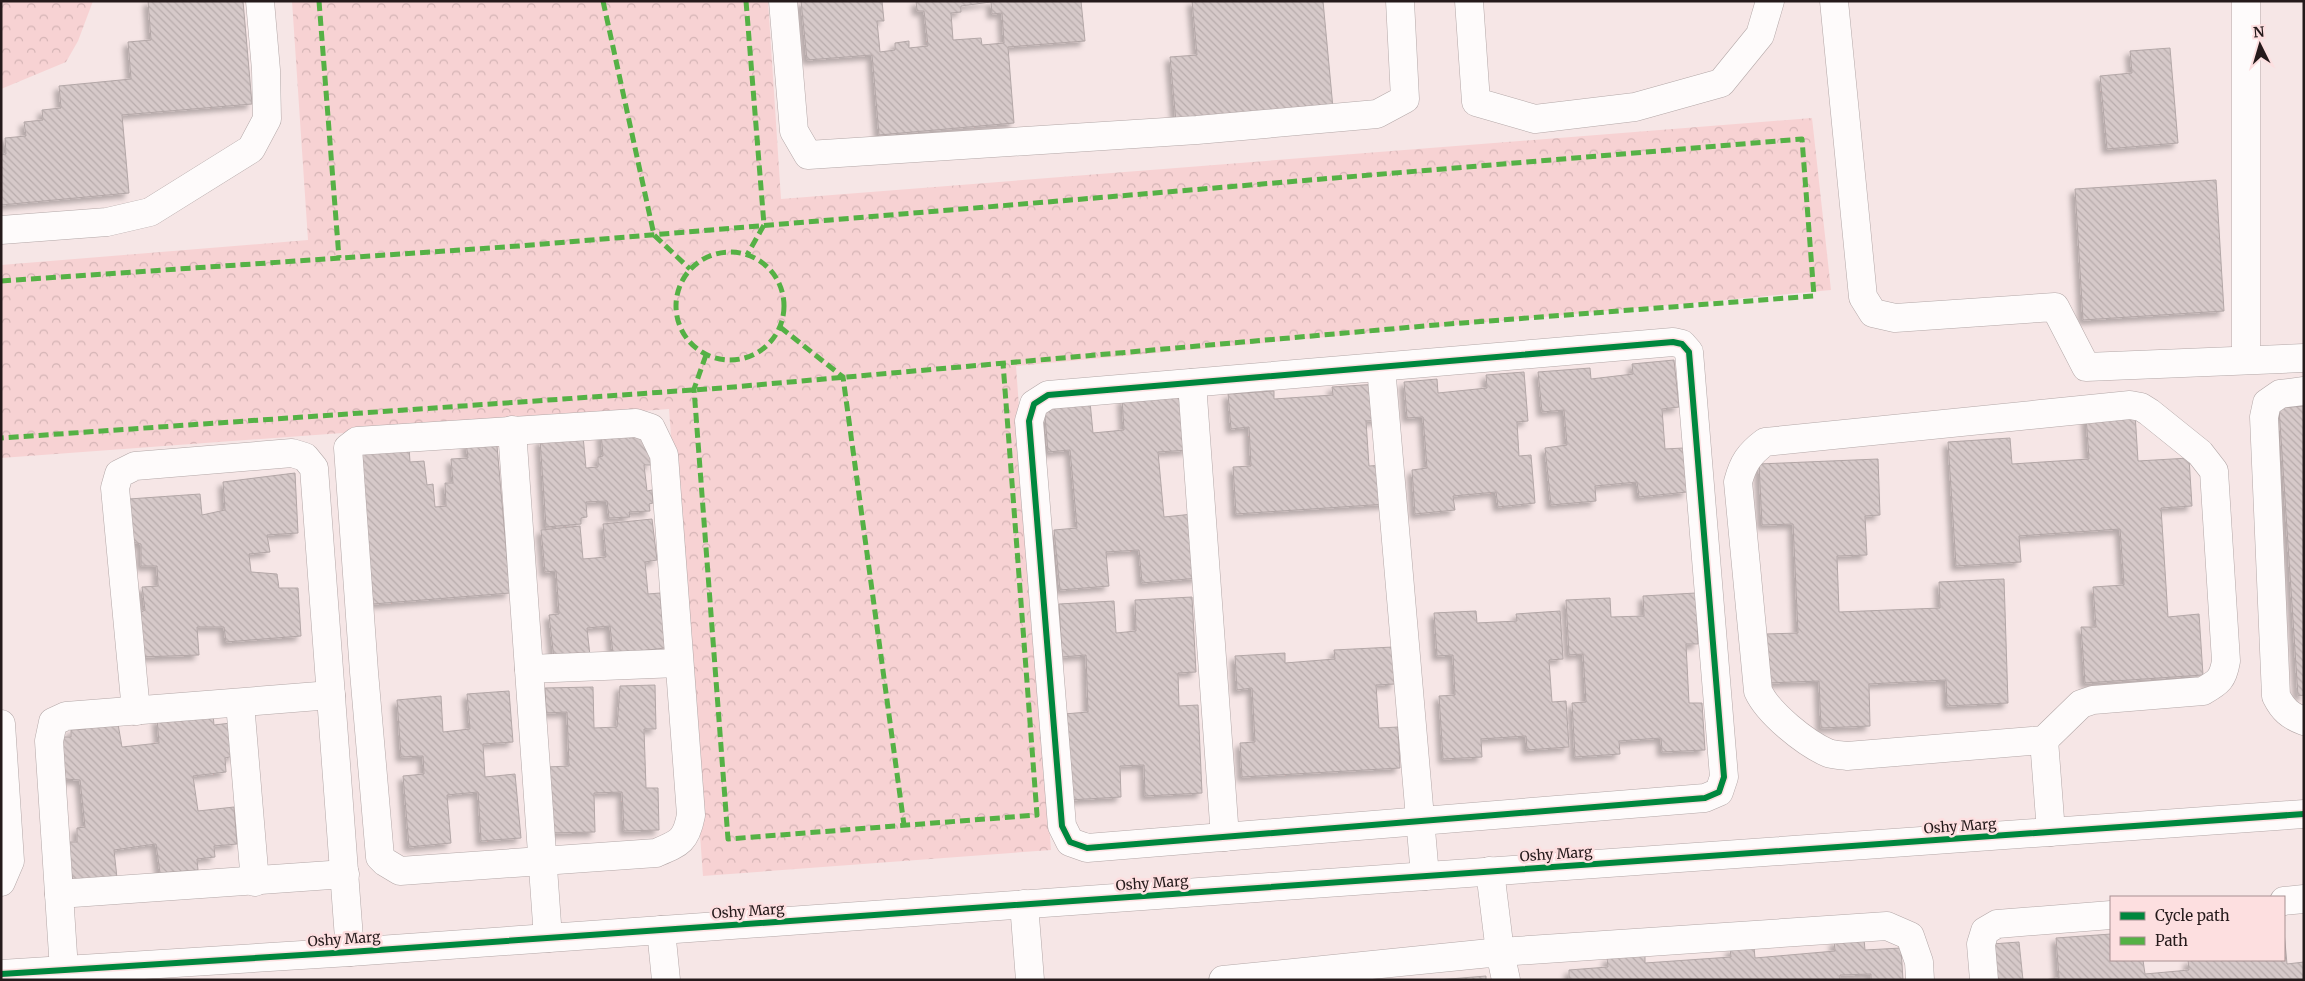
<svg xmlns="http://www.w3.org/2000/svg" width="2305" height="981" viewBox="0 0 2305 981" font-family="Merriweather,serif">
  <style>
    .park { fill: url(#park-crowns) }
    .building { fill: url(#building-back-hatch); stroke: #b3a7a7; fill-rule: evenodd; filter: url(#shadow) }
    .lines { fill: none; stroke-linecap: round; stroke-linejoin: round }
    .minor-casing { stroke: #b3a7a7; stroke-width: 29 }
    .minor { stroke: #fefbfb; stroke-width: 28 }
    .quiet { stroke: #55b145; stroke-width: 5; stroke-dasharray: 10 5; stroke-linecap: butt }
    .cycleway-casing { stroke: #fddfe0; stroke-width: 9 }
    .cycleway { stroke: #00873e; stroke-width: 6 }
    .labels { text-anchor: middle; stroke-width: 5; stroke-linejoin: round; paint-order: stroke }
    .street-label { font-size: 14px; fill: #251a1b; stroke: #fddfe0 }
  </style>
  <defs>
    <pattern id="park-crowns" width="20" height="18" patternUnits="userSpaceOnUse" patternTransform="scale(1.25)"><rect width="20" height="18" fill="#f7d2d3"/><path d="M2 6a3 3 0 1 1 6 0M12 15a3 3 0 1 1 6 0" fill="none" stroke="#d4b4b5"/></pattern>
    <pattern id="building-back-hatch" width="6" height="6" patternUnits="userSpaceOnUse" patternTransform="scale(1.25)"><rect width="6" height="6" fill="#d6c9c9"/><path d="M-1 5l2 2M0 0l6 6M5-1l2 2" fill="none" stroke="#b8acac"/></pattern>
    <filter id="shadow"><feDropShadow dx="-4.5" dy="4.5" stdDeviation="2.5" flood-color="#0004"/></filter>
  </defs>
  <rect width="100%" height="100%" fill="#f6e6e6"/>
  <!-- park -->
  <g class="park">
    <polygon points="1,1 93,1 78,41 66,62 1,89"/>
    <polygon points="292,1 768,1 781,199 1812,118 1831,290 1016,366 1051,850 703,876 669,409 1,458 1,265 308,240"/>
  </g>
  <!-- building -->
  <g class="building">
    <polygon points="148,1 243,1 252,104 122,115 129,193 1,205 1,155 6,154 5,138 26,136 24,122 43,120 42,110 61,108 59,86 131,79 128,42 151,40"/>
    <path d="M 801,1 L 882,1 L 884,21 L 877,21 L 880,52 L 895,50 L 895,43 L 909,41 L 909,48 L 928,46 L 924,11 L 917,11 L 916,1 L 1081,1 L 1085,41 L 1008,47 L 1014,123 L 879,135 L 872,55 L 807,60 ZM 991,2 L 992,14 L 1002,13 L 1004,43 L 982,45 L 981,38 L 953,40 L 951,13 L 961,12 L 961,6 Z"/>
    <polygon points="1192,1 1323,1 1333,108 1176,122 1170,57 1197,55"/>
    <polygon points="2170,48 2178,143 2107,149 2100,76 2132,73 2130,51"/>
    <polygon points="2216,180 2224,311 2083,320 2075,189"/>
    <polygon points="1674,360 1679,407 1662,409 1665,449 1683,448 1687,492 1639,497 1637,482 1595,486 1596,501 1551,505 1545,448 1567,445 1564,410 1542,412 1538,372 1590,368 1591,379 1633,374 1632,364"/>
    <polygon points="1524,372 1528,421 1517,422 1519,456 1531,455 1535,503 1498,507 1496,492 1453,496 1455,510 1415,514 1412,470 1427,468 1423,417 1407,418 1404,382 1437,379 1438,393 1487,388 1486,375"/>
    <polygon points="1379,384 1382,420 1366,421 1369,466 1384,465 1387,504 1236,514 1233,467 1251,466 1249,427 1231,429 1228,394 1274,391 1274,399 1333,395 1332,387"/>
    <polygon points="1183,394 1188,450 1158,452 1164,517 1193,514 1199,578 1142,583 1139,550 1106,552 1109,586 1060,590 1054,530 1077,528 1070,450 1048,452 1044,405 1090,402 1093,433 1124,430 1122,399"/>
    <polygon points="2304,406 2304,695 2298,696 2279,408"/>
    <polygon points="2135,413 2138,461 2189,458 2192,506 2161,508 2168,617 2199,614 2203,675 2085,683 2081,627 2096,627 2093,587 2124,585 2120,529 2019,536 2021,562 1956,566 1948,442 2010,438 2012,464 2089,459 2086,416"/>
    <polygon points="628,430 629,438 648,436 651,465 644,465 647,491 652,490 653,503 649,504 650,511 629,512 630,517 609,518 607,501 586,502 587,517 581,518 581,524 546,527 540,440 583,436 586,468 598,467 598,457 603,456 601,433"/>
    <polygon points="466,442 497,446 510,593 373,604 360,451 409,447 410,462 424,461 427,485 433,484 435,507 446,506 445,483 453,483 451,459 468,458"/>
    <polygon points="1878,459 1880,515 1865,516 1867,555 1837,556 1839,612 1940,608 1939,582 2004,579 2008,703 1947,706 1946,680 1869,684 1870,726 1821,728 1819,681 1768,683 1766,634 1798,633 1793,524 1762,525 1759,464"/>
    <polygon points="295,473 298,533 267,535 270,552 249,554 251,572 277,574 279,588 298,588 301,636 226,642 224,627 197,627 199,655 140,657 136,615 145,610 142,587 158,586 157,566 141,566 141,544 132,542 129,499 200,494 202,515 225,510 223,482"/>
    <polygon points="652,519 657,560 645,562 648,594 660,593 665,648 613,654 610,626 587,628 590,656 554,659 549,615 559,614 556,571 545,572 541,530 580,526 583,559 606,557 603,524"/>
    <polygon points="1696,593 1698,644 1686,644 1689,703 1702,703 1705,750 1662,752 1661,738 1619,741 1620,754 1575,757 1572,703 1586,702 1583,654 1569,655 1566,600 1610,598 1611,617 1644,616 1643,596"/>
    <polygon points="1192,597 1196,672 1178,673 1179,706 1198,705 1202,793 1145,796 1144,765 1120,766 1121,797 1069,800 1064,714 1088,712 1086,655 1062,657 1059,604 1114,601 1116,633 1136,631 1135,600"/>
    <polygon points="1476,611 1477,623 1517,621 1516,614 1560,611 1563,659 1549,660 1552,702 1566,701 1569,747 1527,750 1526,736 1481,739 1482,757 1443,759 1439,696 1455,695 1453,655 1437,656 1434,613"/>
    <polygon points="1393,647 1395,684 1376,685 1379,728 1398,727 1400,768 1242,777 1240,743 1255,742 1252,688 1237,690 1235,656 1285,653 1285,663 1335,659 1334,650"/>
    <polygon points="655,685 656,729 644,729 646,788 658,788 659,830 624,831 622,792 594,793 595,832 549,833 547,767 569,766 567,712 546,713 545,688 593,687 594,728 617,727 620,686"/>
    <polygon points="509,691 513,742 483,744 485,777 515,774 521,838 481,841 478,792 447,795 451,843 409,847 403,776 424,774 423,756 401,757 397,700 441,696 443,732 470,729 467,694"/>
    <polygon points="213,714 214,725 231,723 234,756 225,758 226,772 193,776 198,811 234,807 237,844 214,846 215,857 197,859 198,870 160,873 156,844 114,850 117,878 73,884 72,876 65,880 69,842 77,842 77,828 85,827 80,780 65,779 65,772 59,772 60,737 71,737 71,730 86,729 85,724 118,724 122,747 159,743 157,719"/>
    <polygon points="2284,931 2287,964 2304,962 2304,980 2043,980 2059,978 2056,938 2111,934 2111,960 2143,960 2145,974 2189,970 2188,960 2284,960"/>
    <polygon points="1864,939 1865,950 1901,948 1903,980 1871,980 1871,974 1840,975 1840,980 1569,980 1569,970 1608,967 1607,958 1645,955 1645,963 1731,957 1730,949 1754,947 1755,958 1835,951 1834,941"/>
    <polygon points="2019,942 2023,980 1995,980 1992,944"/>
    <polygon points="1486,976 1486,980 1437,980"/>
  </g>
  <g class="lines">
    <!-- minor casing -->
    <g class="minor-casing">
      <g id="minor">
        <polyline points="783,1 794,131 808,155 1197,130 1377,114 1405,99 1400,1"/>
        <polyline points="1469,1 1476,102 1535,119 1635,107 1721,83 1760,35 1770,1"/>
        <polyline points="1834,1 1863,297 1873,313 1895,318 2055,307 2086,367 2304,358"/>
        <polyline points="1,230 107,222 150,212 251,149 267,119 266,70 260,1"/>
        <polygon points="1673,342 1682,344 1689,352 1724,777 1719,792 1705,798 1087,848 1070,842 1062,826 1029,421 1034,404 1048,395"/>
        <polyline points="2246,360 2246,1"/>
        <polyline points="1381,367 1425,876"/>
        <polyline points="1192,383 1225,837"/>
        <path d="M 2304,391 L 2280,394 L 2267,403 L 2264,417 L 2276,696 C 2283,710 2290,716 2304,721"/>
        <path d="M 2130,405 L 2141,407 L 2149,412 L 2200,453 L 2214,471 L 2226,661 C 2223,679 2219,682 2203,691 L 2093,700 L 2081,704 L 2044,740 L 1847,756 C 1841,755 1833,755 1828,753 C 1805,743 1768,713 1758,691 L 1738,482 C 1743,463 1749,454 1765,442 Z"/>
        <path d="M 636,423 L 651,428 L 664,455 L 691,815 C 686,841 680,843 656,853 L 400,871 L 385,862 L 380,857 L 364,672 L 348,448 L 357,441 Z"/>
        <polyline points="512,430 548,938"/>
        <polyline points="529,669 678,663"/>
        <polyline points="240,703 255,882"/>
        <polyline points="136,711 115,488 119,474 135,466 292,453 305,457 314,468 350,952"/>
        <polyline points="1,724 10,861 1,882"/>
        <polyline points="2044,740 2051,832"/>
        <polyline points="1490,871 1500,952 1887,926 1910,936 1919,962 1920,980"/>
        <polyline points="59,894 345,874"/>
        <polyline points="2284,901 2304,899"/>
        <polyline points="1024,904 1030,980"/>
        <polyline points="661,930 666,980"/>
        <polyline points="64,970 49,741 53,722 66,716 331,695"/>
        <polyline points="1,974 350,952 2304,814"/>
        <polyline points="1223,980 1500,952 1506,980"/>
        <polyline points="1984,980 1981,944 1985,931 1997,924 2111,915"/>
      </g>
    </g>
    <!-- minor -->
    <use href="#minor" class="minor"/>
    <!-- quiet -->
    <g class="quiet">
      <polyline points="319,1 339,258"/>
      <polyline points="603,1 654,235 690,269"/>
      <polyline points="746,1 764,225 747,255"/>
      <circle cx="730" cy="306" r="54"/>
      <polyline points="1,281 519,246 1802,139 1814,296 1436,325 722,388 1,438"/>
      <polyline points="780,327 843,377 904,825"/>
      <polyline points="706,355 694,389 728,839 1037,815 1003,363"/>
    </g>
    <!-- cycleway casing -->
    <g class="cycleway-casing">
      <g id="cycleway">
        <polygon points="1673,342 1682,344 1689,352 1724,777 1719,792 1705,798 1087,848 1070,842 1062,826 1029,421 1034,404 1048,395"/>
        <polyline points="1,974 350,952 2304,814"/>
      </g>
    </g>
    <!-- cycleway -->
    <use href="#cycleway" class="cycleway"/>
  </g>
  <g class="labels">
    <!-- street labels -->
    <g class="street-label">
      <text transform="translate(1960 826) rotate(-4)" y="5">Oshy Marg</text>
      <text transform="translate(1556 854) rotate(-4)" y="5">Oshy Marg</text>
      <text transform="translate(1152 883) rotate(-4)" y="5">Oshy Marg</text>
      <text transform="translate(748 911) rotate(-4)" y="5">Oshy Marg</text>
      <text transform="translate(344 939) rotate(-4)" y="5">Oshy Marg</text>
    </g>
  </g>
  <!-- border -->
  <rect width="2305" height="981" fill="none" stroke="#251a1b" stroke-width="5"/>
  <!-- legend -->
  <rect x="2110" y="896" width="175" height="65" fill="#fddfe0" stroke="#a79091"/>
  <rect x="2120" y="912" width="25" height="8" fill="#00873e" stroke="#a79091"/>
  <text x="2155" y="921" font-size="15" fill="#251a1b">Cycle path</text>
  <rect x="2120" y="937" width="25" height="8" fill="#55b145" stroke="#a79091"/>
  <text x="2155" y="946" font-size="15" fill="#251a1b">Path</text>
  <!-- north arrow -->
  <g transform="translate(2260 45) rotate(355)" stroke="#fddfe0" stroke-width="4" paint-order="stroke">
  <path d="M0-4L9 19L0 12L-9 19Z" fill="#251a1b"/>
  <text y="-8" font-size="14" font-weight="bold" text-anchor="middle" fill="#251a1b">N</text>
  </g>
</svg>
